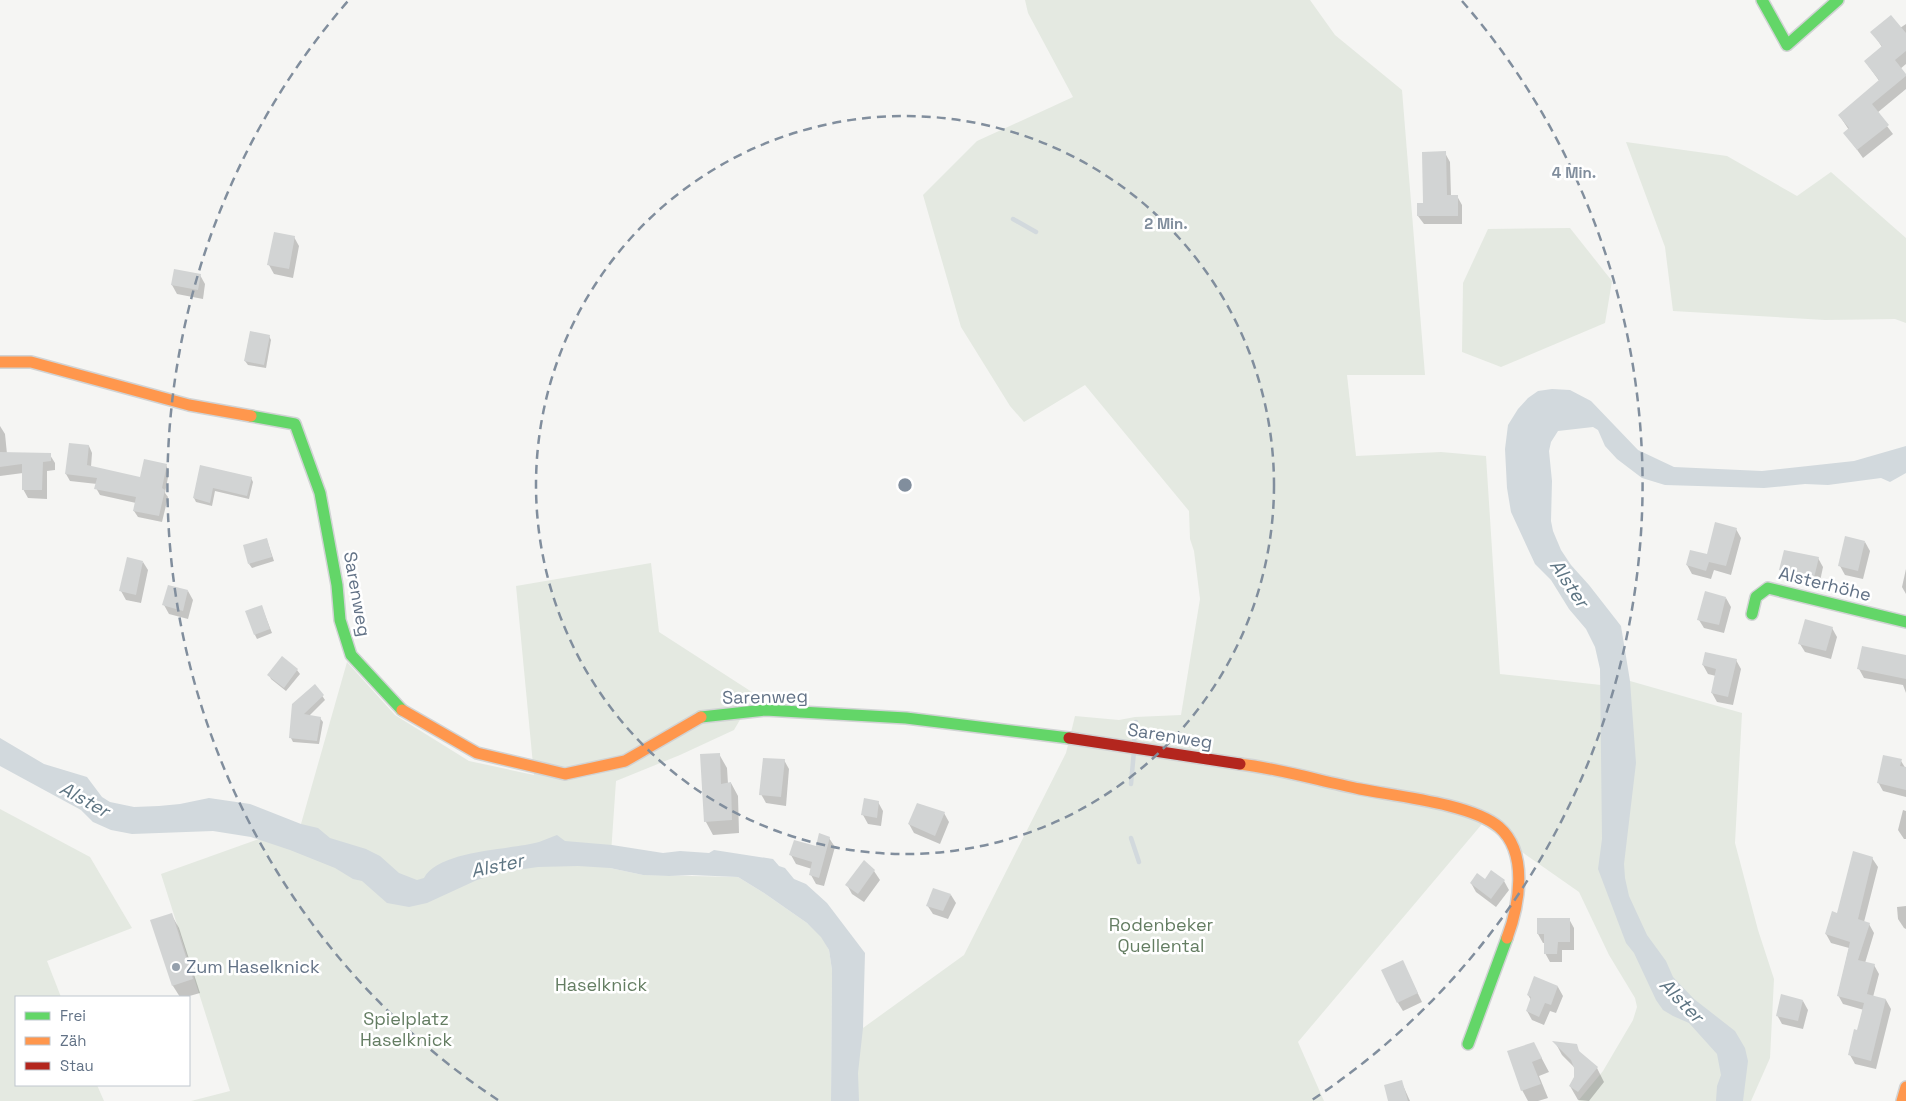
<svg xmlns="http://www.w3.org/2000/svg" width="1906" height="1101" viewBox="0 0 1906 1101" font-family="'Space Grotesk',sans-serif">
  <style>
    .green { fill: #e4e9e1 }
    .water { fill: #d2d9dd }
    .shadow { fill: #0003 }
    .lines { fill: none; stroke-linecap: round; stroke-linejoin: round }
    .stream { stroke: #d2d9dd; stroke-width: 4.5 }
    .building { fill: #d2d4d4 }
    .fast-casing { stroke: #d1d3d4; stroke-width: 14 }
    .slow-casing { stroke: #d1d3d4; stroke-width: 14 }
    .jam-casing { stroke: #d1d3d4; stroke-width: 14 }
    .fast { stroke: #63d668; stroke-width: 11 }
    .slow { stroke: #ff974d; stroke-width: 11 }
    .jam { stroke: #b3261e; stroke-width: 11 }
    .ring { fill: none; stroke: #818e9d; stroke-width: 2.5; stroke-dasharray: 9 6 }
    .poi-dot { fill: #95a0ac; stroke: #fff; stroke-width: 2 }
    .labels { text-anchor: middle; stroke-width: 5; stroke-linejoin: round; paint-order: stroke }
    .street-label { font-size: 18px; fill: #627286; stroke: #fff }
    .park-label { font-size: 18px; fill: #647d62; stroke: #fff }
    .poi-label { font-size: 18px; fill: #627286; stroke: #fff; text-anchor: start }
    .water-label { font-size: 19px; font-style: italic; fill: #5e7583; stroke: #fff }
    .centre { fill: #818e9d; stroke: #fff; stroke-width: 2.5 }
    .ring-label { font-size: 15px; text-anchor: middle; font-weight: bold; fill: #818e9d; stroke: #fff; stroke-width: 5; stroke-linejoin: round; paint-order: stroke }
  </style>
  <rect width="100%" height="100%" fill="#f5f5f3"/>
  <!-- green -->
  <g class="green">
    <polygon points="1025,0 1310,0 1335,35 1402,90 1425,375 1347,375 1356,456 1441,452 1486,456 1500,674 1601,685 1630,681 1742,713 1735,843 1758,930 1774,979 1770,1058 1751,1101 1578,1101 1603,1071 1633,1020 1637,1007 1635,998 1609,955 1579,892 1482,824 1298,1042 1324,1101 837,1101 863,1028 964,955 1066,753 1075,716 1119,720 1135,717 1181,715 1200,599 1194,551 1190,539 1189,511 1085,385 1024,422 1010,406 961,327 923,195 977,141 1073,97 1028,13"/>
    <polygon points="1626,142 1727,156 1797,196 1831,172 1906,238 1906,323 1895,319 1825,320 1673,311 1665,247"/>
    <polygon points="1570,228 1612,281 1605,323 1501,367 1462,352 1463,283 1488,229"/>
    <polygon points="651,563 659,632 755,694 734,730 680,755 616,781 610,868 643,875 738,877 764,893 807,923 822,937 829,950 832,970 831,1101 191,1101 230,1091 161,874 301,824 347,662 395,715 469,761 534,775 516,586"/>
    <polygon points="0,809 90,857 132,928 47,961 61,997 16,997 16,1085 97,1085 104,1101 0,1101"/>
  </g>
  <!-- water -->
  <g class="water">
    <polygon points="1552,389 1570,390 1591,401 1638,450 1674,467 1762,471 1854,461 1906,446 1906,473 1890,482 1881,478 1828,485 1805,484 1764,488 1665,485 1642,478 1617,459 1605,446 1598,430 1593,427 1558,431 1551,442 1549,451 1552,481 1551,521 1553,531 1561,550 1571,565 1589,585 1621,626 1630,681 1636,763 1624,864 1625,878 1629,896 1647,935 1666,961 1673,977 1694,999 1735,1031 1745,1048 1748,1061 1743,1101 1716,1101 1717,1086 1721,1075 1717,1054 1689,1023 1673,1016 1663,1010 1656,1000 1634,953 1626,943 1598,869 1602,839 1600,669 1595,647 1586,629 1569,609 1551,580 1535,564 1511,512 1507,488 1505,449 1508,425 1518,409 1528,398 1538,391"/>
    <path d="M 0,738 L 44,764 L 87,777 L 102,797 L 110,802 L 134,807 L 159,806 L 180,804 L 209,798 L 250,804 L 301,824 L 318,828 L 330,838 L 366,849 L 380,856 L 399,873 L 417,880 L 424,878 C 438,850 510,850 539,842 C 545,840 551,837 557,835 L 565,841 L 612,845 L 663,853 L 680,851 L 709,853 L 714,850 L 773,859 L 779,866 L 785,868 L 794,879 L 806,884 L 827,903 L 865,953 L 863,1028 L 858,1073 L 859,1101 L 831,1101 L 832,970 L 829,950 L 821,937 L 807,923 L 764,893 L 738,877 L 692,875 L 669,876 L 643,875 L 610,868 L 578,866 L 538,867 L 503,872 L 477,880 L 427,903 L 409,907 L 387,903 L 362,881 L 353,879 L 335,868 L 290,850 L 251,837 L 213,831 L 132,834 L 111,830 L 93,822 L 81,810 L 0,766 Z"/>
  </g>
  <!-- shadow -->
  <g class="shadow">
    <polygon points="1906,24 1906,64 1900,69 1906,76 1906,89 1877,113 1893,134 1863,158 1845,133 1849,130 1839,115 1880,82 1865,61 1882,47 1872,32 1900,28"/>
    <polygon points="1445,153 1450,162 1451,196 1457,196 1462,205 1462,224 1424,224 1418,216"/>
    <polygon points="294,237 299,246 293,278 274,274 269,265"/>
    <polygon points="200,275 205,284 203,299 177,294 172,285"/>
    <polygon points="269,336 271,340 266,368 248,365 245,361"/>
    <polygon points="0,426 5,434 7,454 50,455 55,463 55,470 47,471 47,499 28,498 23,489 23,473 0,476"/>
    <polygon points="70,444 89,446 92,453 91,467 141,478 166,465 169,472 165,493 168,497 162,522 138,517 134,511 136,503 100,495 96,488 97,484 70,481 66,474"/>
    <polygon points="201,467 251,478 253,482 249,499 215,491 212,506 196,502 194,498"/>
    <polygon points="1736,529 1741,538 1731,575 1714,570 1711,579 1692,574 1687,565 1708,555"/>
    <polygon points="267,540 274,561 252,568 249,564"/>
    <polygon points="1865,542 1870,551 1863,579 1845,575 1840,566"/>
    <polygon points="1818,558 1823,567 1819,586 1786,579 1780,570"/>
    <polygon points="143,562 148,570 141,603 126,600 121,591"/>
    <polygon points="1906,569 1906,594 1902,587"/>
    <polygon points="188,591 193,600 188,619 169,614 164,605"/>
    <polygon points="1726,598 1731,607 1724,633 1704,628 1699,620"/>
    <polygon points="263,610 272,633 257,639 255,635"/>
    <polygon points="1832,628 1837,637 1831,659 1805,652 1800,644"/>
    <polygon points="282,658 297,670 300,674 286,691 271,679 269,675"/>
    <polygon points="1906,658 1906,693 1903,685 1864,678 1859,669"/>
    <polygon points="1736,660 1741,669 1733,705 1717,702 1712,693 1716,676 1708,674 1703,665"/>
    <polygon points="315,685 325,700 309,716 320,718 323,722 319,744 293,742 291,738"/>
    <polygon points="719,754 727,768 728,784 731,783 738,796 739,833 713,835 706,822"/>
    <polygon points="784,760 789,769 786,806 766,803 761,794"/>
    <polygon points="1901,761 1906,769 1906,797 1883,791 1878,782"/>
    <polygon points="878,802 883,811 881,826 868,824 863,815"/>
    <polygon points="1903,810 1906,811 1906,839 1904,839 1898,830"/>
    <polygon points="944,813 949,822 940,844 914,833 909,824"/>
    <polygon points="829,838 835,847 824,886 816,884 811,875 812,869 796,864 791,855 817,847"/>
    <polygon points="1872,858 1878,867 1864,922 1869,924 1874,933 1865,963 1874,965 1879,974 1873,997 1886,1000 1891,1009 1876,1069 1855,1064 1850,1055 1864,1010 1843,1004 1838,995 1849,948 1831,943 1826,934"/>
    <polygon points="864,862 874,871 880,880 864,902 852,894 847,885"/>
    <polygon points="1485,880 1504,881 1509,890 1496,907 1476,892 1471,883"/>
    <polygon points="951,895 956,903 948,919 933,914 927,905"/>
    <polygon points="1906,906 1906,929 1904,928 1898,919 1897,907"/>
    <polygon points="171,914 179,928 200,993 186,997 180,997 173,986"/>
    <polygon points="1569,919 1574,928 1574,950 1562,950 1562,962 1550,962 1545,953 1545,943 1543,943 1538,934"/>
    <polygon points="1407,971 1422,1002 1403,1011 1398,1003"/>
    <polygon points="1535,978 1558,987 1563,996 1556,1013 1550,1011 1544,1025 1532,1020 1527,1011 1531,1000 1528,995"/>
    <polygon points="1803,1001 1808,1010 1803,1029 1782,1024 1777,1015"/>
    <polygon points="1555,1042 1576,1046 1580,1053 1597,1068 1604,1082 1589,1101 1578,1100 1570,1086 1575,1078 1576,1069 1562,1055"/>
    <polygon points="1508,1052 1541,1057 1549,1072 1539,1076 1548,1098 1538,1101 1528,1101 1522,1090"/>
    <polygon points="1401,1081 1410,1101 1390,1101"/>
  </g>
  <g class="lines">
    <!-- stream -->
    <g class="stream">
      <polyline points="1013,219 1036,232"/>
      <polyline points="1134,743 1136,722"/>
      <polyline points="1131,784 1134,751"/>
      <polyline points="1131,838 1139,862"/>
    </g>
  </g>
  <!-- building -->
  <g class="building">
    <polygon points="1891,15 1906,33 1906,51 1895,60 1906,74 1906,76 1872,104 1889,125 1857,150 1843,133 1849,128 1838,115 1879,80 1864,61 1882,46 1870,32"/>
    <polygon points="1446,151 1447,195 1458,195 1458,216 1417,216 1417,203 1423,203 1422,152"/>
    <polygon points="274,232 295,236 289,269 267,265"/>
    <polygon points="174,269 201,274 198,290 171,285"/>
    <polygon points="250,331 270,335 264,365 244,361"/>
    <polygon points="69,443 89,445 87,465 140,477 144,459 167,464 162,488 165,490 159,516 133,511 136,497 94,489 97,478 65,474"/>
    <polygon points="0,452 51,453 51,461 43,462 42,490 22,490 22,464 0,467"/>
    <polygon points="200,465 252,477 247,496 213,488 210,503 193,498"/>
    <polygon points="1715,522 1737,528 1726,566 1709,562 1706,571 1686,565 1690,550 1707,554"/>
    <polygon points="1845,536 1865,541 1858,571 1838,566"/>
    <polygon points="267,538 272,557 248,564 243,545"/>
    <polygon points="1784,550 1819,557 1814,578 1779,570"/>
    <polygon points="127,557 143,561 136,595 119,591"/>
    <polygon points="168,585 188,590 183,611 162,605"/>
    <polygon points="1705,591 1726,597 1719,625 1697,620"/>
    <polygon points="262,605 270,629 254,635 245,611"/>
    <polygon points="1805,619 1833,627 1826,651 1798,644"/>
    <polygon points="1862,646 1906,655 1906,679 1857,669"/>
    <polygon points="1705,652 1737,659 1728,697 1711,693 1716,669 1702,665"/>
    <polygon points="282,656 298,669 284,688 267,675"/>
    <polygon points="315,684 324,695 304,714 321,717 317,741 289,738 292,704"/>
    <polygon points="720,753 721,784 731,782 732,820 704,822 700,754"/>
    <polygon points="1883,755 1902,759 1900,766 1906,767 1906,790 1877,783"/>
    <polygon points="763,758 785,759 781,797 759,795"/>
    <polygon points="864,798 879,801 877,818 861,815"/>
    <polygon points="917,803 945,812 935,836 908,824"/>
    <polygon points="819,833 830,837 819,878 809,875 812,862 789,855 794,840 816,846"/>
    <polygon points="1853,851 1873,857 1858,919 1870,923 1858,960 1875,964 1867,994 1886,999 1871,1061 1848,1055 1854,1029 1857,1030 1864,1003 1837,996 1850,942 1825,934 1832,911 1837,913"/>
    <polygon points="864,860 875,870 858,894 845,885"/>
    <polygon points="1491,870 1505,880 1491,899 1470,883 1477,873 1485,879"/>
    <polygon points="933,888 951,894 943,911 926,906"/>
    <polygon points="172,913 193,979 172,986 150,920"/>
    <polygon points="1537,918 1570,918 1570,942 1558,942 1557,954 1544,954 1544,934 1537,934"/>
    <polygon points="1403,960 1418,993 1397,1003 1381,970"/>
    <polygon points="1534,976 1558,986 1551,1005 1545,1003 1539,1017 1526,1011 1531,997 1527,995"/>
    <polygon points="1781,994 1803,1000 1798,1021 1776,1016"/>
    <polygon points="1552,1041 1577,1044 1579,1051 1598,1067 1578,1092 1569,1086 1574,1077 1574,1068 1571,1060"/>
    <polygon points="1534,1042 1542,1058 1532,1062 1541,1084 1521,1091 1507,1051"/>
    <polygon points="1402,1080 1408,1101 1388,1101 1384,1085"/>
  </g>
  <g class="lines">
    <!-- fast casing -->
    <g class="fast-casing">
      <g id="fast">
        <polyline points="1762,0 1787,45 1838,0"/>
        <polyline points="251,416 295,424 320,493 337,585 340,620 351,655 402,710"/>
        <polyline points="1752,614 1756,597 1768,588 1906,622"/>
        <polyline points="701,717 765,710 906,718 1069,738"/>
        <polyline points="1468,1044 1507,938"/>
      </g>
    </g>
    <!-- slow casing -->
    <g class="slow-casing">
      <g id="slow">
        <polyline points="0,362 31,362 189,405 251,416"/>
        <polyline points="402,710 477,753 565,774 625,761 701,717"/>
        <path d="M 1240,764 C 1281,769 1320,781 1360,789 C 1396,796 1472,804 1499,827 C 1529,853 1519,906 1507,938"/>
        <polyline points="1902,1101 1906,1087"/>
      </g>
    </g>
    <!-- jam casing -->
    <g class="jam-casing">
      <polyline id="jam" points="1069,738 1240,764"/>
    </g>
    <!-- fast -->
    <use href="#fast" class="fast"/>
    <!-- slow -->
    <use href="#slow" class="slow"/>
    <!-- jam -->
    <use href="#jam" class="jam"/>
  </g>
  <!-- distance rings -->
  <g class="ring">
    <circle cx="905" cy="485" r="369"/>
    <path d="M498 1100A738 738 0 0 1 348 1M1462 1A738 738 0 0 1 1312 1100"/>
  </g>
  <!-- markers -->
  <circle class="poi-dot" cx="176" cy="967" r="5"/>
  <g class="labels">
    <!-- street labels -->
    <g class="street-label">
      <text transform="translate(1825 584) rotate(14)" y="6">Alsterhöhe</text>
      <text transform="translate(357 594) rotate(80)" y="6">Sarenweg</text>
      <text transform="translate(765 697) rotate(-1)" y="6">Sarenweg</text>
      <text transform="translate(1170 736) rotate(9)" y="6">Sarenweg</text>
    </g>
    <!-- park labels -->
    <g class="park-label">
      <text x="1161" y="931">Rodenbeker<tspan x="1161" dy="21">Quellental</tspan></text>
      <text x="601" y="991">Haselknick</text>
      <text x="406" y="1025">Spielplatz<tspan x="406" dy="21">Haselknick</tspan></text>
    </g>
    <!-- poi labels -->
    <g class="poi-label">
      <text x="186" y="973">Zum Haselknick</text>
    </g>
    <!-- water labels -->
    <g class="water-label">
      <text transform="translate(1570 583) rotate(56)" y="7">Alster</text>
      <text transform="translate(85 799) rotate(29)" y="7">Alster</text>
      <text transform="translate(497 865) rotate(-12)" y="7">Alster</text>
      <text transform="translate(1682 1000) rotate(46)" y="7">Alster</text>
    </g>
  </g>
  <circle cx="905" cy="485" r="8" class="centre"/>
  <g class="ring-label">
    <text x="1574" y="178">4 Min.</text>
    <text x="1166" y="229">2 Min.</text>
  </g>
  <!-- legend -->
  <rect x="15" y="996" width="175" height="90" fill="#ffffff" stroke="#c0c7cf"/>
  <rect x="25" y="1012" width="25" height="8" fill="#63d668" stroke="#c0c7cf"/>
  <text x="60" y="1021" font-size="15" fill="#627286">Frei</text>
  <rect x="25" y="1037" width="25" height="8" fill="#ff974d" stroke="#c0c7cf"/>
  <text x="60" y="1046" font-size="15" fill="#627286">Zäh</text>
  <rect x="25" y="1062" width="25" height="8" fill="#b3261e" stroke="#c0c7cf"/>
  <text x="60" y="1071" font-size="15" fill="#627286">Stau</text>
</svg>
